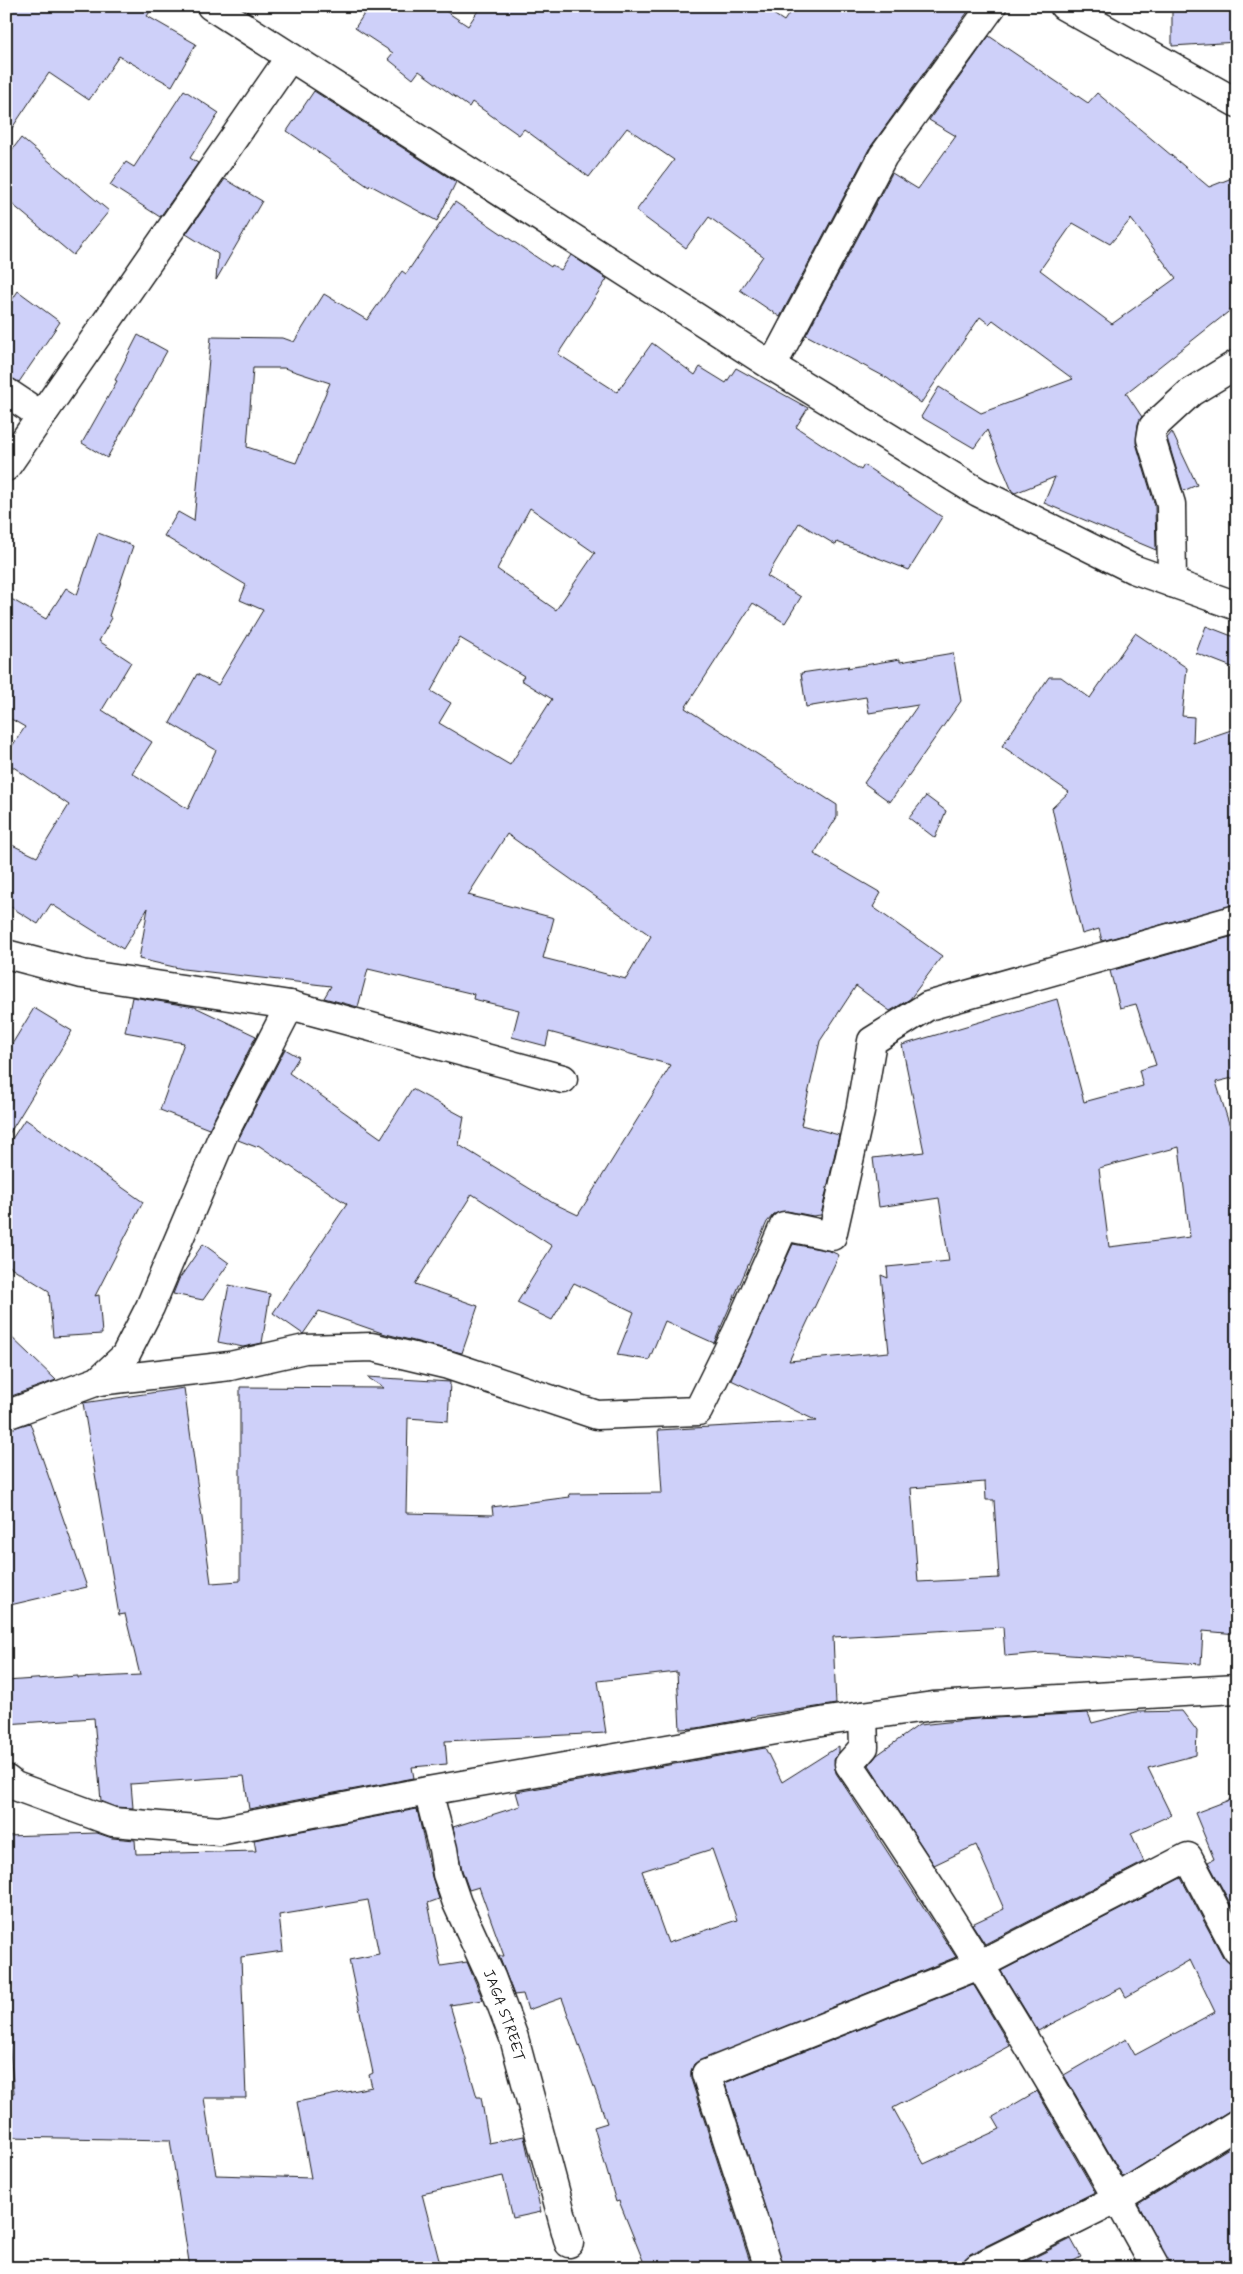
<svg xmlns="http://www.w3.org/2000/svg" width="1243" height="2274" viewBox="0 0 1243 2274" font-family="Mynerve,sans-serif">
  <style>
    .building { fill: #ced0f9; stroke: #1c1c1c; fill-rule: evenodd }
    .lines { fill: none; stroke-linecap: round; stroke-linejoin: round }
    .minor-casing { stroke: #1c1c1c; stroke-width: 31 }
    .minor { stroke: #fff; stroke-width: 28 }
    .labels { text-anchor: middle; stroke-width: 4.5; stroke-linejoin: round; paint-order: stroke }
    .street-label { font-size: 15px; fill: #1c1c1c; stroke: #fff }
  </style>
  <rect width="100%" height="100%" fill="#fff"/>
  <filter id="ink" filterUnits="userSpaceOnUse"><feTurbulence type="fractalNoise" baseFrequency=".02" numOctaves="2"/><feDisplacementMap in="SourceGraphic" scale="10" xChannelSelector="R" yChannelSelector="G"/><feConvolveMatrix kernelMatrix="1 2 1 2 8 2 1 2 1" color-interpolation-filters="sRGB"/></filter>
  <g filter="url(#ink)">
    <!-- building -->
    <g class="building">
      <polygon points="6,6 154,6 147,16 196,44 172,86 119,56 89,100 49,73 6,137"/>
      <polygon points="369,6 438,6 468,26 481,6 761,6 784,21 794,6 972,6 869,149 780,317 740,290 763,256 709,217 686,248 636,211 674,160 627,128 589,177 524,129 519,135 472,102 469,107 419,71 413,79 388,59 393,53 355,28"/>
      <polygon points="1172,6 1216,6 1216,11 1237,9 1237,42 1172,46"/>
      <path d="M 989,36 L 1088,103 L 1097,93 L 1209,187 L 1237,176 L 1237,305 L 1126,393 L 1142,417 L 1138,424 L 1136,443 L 1155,506 L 1156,550 L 1044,503 L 1055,477 L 1015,493 L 1012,491 L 987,430 L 974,448 L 921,417 L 939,387 L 981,413 L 1073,379 L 993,320 L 989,324 L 980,317 L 921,403 L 887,378 L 806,335 L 892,173 L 918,189 L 956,136 L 929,120 ZM 1131,219 L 1176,278 L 1112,324 L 1040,270 L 1073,223 L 1110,244 Z"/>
      <polygon points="184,90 219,113 190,158 198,163 160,217 110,185 126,162 134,167"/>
      <polygon points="314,91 456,182 437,221 370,185 369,187 287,131"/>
      <polygon points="21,138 109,211 73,255 6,199 6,158"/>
      <polygon points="225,179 262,201 216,280 218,254 186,234"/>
      <path d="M 455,202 L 551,267 L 552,265 L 561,270 L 571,255 L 607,279 L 558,354 L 617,392 L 652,343 L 695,375 L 700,367 L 726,383 L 736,368 L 808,408 L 796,427 L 861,470 L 864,465 L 942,517 L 909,570 L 837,542 L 836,545 L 799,523 L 767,576 L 801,597 L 785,623 L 753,603 L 685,708 L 837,805 L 837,817 L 814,854 L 881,893 L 873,907 L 942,956 L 910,999 L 890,1011 L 856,986 L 820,1041 L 801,1125 L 839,1135 L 821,1215 L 813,1216 L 787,1211 L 774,1214 L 767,1222 L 714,1343 L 665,1321 L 649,1360 L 617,1355 L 634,1312 L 574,1283 L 552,1320 L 517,1303 L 552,1246 L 472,1194 L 415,1284 L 478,1306 L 462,1353 L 382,1333 L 319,1311 L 303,1334 L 273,1313 L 347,1204 L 258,1145 L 256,1147 L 238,1140 L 285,1049 L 299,1057 L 289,1073 L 381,1138 L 412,1089 L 464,1117 L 459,1145 L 553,1203 L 578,1215 L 671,1065 L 549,1032 L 546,1046 L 512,1037 L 519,1010 L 473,999 L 474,994 L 368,969 L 358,1007 L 324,998 L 331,986 L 183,969 L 139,959 L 148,908 L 123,949 L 51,904 L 38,924 L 6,904 L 6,842 L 37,857 L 69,805 L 6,762 L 6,755 L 25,727 L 6,716 L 6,596 L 46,619 L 66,588 L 77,595 L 98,533 L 133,546 L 109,616 L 112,618 L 99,641 L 131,662 L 102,710 L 152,742 L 132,773 L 188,809 L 216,750 L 170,723 L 197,674 L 218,685 L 263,610 L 240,600 L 246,585 L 164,536 L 178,512 L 194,521 L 211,337 L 283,338 L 294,342 L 324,294 L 367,320 L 402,271 L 406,274 ZM 253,368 L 284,368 L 330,383 L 296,463 L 247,447 ZM 530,508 L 595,553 L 556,610 L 497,569 ZM 460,638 L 524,676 L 521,680 L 552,699 L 510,765 L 439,723 L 451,703 L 431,691 ZM 507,834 L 651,936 L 626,979 L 543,958 L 554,918 L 468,895 Z"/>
      <polygon points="18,291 60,322 19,382 6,376 6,309"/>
      <polygon points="138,335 167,351 107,458 82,443 117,381 115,380"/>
      <polygon points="1172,432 1197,485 1183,491 1167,438"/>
      <polygon points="1206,626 1237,638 1237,669 1196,653"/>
      <polygon points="1135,633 1187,668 1182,716 1194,717 1193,743 1237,728 1237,904 1102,941 1099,929 1082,934 1052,808 1069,792 1002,746 1049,677 1061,677 1090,698"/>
      <polygon points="953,653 961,701 890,802 864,783 918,705 869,713 866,697 806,707 801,673 849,666 847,668 900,659 900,662"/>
      <polygon points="926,796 946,811 935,838 909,818"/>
      <path d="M 1237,935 L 1237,1077 L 1216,1082 L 1237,1149 L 1237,1634 L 1203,1631 L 1201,1664 L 1041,1653 L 1005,1656 L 1003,1627 L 833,1637 L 836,1704 L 750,1717 L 751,1718 L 697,1728 L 680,1729 L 677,1672 L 598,1681 L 606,1733 L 445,1741 L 447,1764 L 412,1767 L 414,1778 L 249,1809 L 244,1776 L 131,1784 L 133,1808 L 116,1807 L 101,1801 L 94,1718 L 6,1724 L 6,1681 L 78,1676 L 78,1678 L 140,1675 L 125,1614 L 119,1615 L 83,1403 L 184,1388 L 211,1583 L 240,1581 L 240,1387 L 384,1388 L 367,1377 L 450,1382 L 448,1421 L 408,1418 L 406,1513 L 493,1515 L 492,1507 L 570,1497 L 569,1494 L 662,1493 L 658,1430 L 817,1421 L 731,1380 L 793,1244 L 830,1251 L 839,1255 L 789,1361 L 889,1352 L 881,1275 L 888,1278 L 887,1267 L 949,1261 L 939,1198 L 879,1207 L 873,1158 L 924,1152 L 902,1045 L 1057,999 L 1084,1102 L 1143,1086 L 1139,1070 L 1156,1065 L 1136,1004 L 1120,1008 L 1110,971 ZM 1179,1147 L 1190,1237 L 1109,1247 L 1099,1168 ZM 985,1482 L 986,1500 L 994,1500 L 999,1578 L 918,1582 L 911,1488 Z"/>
      <polygon points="132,997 195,1007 256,1036 209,1129 160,1110 184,1043 125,1032"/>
      <polygon points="34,1008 72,1031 6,1139 6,1054"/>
      <polygon points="25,1119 143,1202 95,1296 99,1295 102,1334 53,1337 49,1291 6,1264 6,1148"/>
      <polygon points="203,1244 229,1263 203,1300 173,1294 179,1279"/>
      <polygon points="229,1285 270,1294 262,1343 243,1347 218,1342"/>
      <polygon points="6,1332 56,1380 6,1398"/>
      <polygon points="30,1423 87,1587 6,1606 6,1430"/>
      <polygon points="1182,1711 1197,1731 1196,1755 1148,1768 1171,1815 1131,1833 1144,1862 985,1944 972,1924 1004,1909 976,1845 934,1865 869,1765 877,1755 919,1725 976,1719 1088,1713 1092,1723 1135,1712"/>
      <path d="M 839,1746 L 839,1752 L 834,1760 L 836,1773 L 956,1957 L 694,2064 L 691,2071 L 691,2079 L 752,2268 L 646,2268 L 619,2201 L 616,2202 L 594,2127 L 607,2123 L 562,1998 L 528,2010 L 523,1994 L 514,1995 L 499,1956 L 504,1956 L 479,1887 L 469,1890 L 462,1870 L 453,1827 L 520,1806 L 516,1792 L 765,1748 L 782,1782 ZM 712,1849 L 737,1920 L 668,1943 L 642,1871 Z"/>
      <polygon points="1237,1797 1237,1916 1208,1862 1214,1859 1195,1813"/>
      <path d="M 417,1809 L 432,1877 L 439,1899 L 428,1903 L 441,1966 L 467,1962 L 483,2000 L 450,2005 L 477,2097 L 481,2097 L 489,2143 L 524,2136 L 541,2212 L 513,2218 L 503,2176 L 422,2194 L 441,2268 L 190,2268 L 170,2140 L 6,2137 L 6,2094 L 14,2093 L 6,2009 L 6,1836 L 97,1833 L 112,1838 L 135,1840 L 136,1854 L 256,1851 L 254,1840 ZM 368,1900 L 379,1954 L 349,1960 L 373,2073 L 369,2075 L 372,2087 L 297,2102 L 311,2178 L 216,2175 L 204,2098 L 246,2098 L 241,1957 L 283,1951 L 279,1915 Z"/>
      <polygon points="1181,1878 1223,1957 1229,1963 1237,1966 1237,2108 1229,2111 1123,2177 1064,2075 1126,2039 1135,2055 1215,2012 1190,1960 1126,1997 1121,1988 1038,2031 1001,1971"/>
      <polygon points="973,1984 1010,2046 893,2108 924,2164 1000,2129 993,2117 1037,2091 1095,2192 970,2254 964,2260 961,2268 784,2268 725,2083"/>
      <polygon points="1237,2143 1237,2268 1172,2268 1138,2204"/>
      <polygon points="1071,2239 1081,2257 1060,2268 1013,2268"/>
    </g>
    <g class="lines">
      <!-- minor casing -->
      <g class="minor-casing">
        <g id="minor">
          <polyline points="211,6 772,366 978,492 1133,569 1237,606"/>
          <polyline points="1064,6 1237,103"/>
          <polyline points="772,366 883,156 992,6"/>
          <polyline points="6,392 42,416"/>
          <polyline points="6,467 290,57"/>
          <polyline points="1172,583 1171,504 1151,439 1153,427 1191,392 1237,364"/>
          <polyline points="6,954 82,974 290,1005 563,1079"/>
          <polyline points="98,1381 230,1366 305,1349 372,1347 448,1365 597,1415 698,1411 737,1332 784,1226 832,1236 860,1112 872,1041 928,1006 1237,919"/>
          <polyline points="6,1415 98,1381 125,1356 150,1307 223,1135 290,1005"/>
          <path d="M 863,1716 L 864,1747 L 849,1764 C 960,1926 1061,2096 1156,2268"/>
          <polyline points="6,1779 15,1786 113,1822 219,1831 428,1791 827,1721 933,1706 1237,1689"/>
          <path id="s1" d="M 428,1791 L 443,1849 L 447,1874 L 457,1903 L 491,1977 L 514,2038 L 569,2243"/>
          <polyline points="769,2268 706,2074 979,1965 1188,1857 1237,1950"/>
          <polyline points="977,2268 1118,2198 1237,2124"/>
        </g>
      </g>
      <!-- minor -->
      <use href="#minor" class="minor"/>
    </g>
  </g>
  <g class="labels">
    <!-- street labels -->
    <g class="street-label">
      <text dy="5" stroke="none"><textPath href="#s1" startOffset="238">JAGA STREET</textPath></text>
    </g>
  </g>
  <!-- margin -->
  <rect width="1243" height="2274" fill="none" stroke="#fff" stroke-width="25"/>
  <rect x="12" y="12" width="1218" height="2249" fill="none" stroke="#1c1c1c" stroke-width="2" filter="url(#ink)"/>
</svg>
